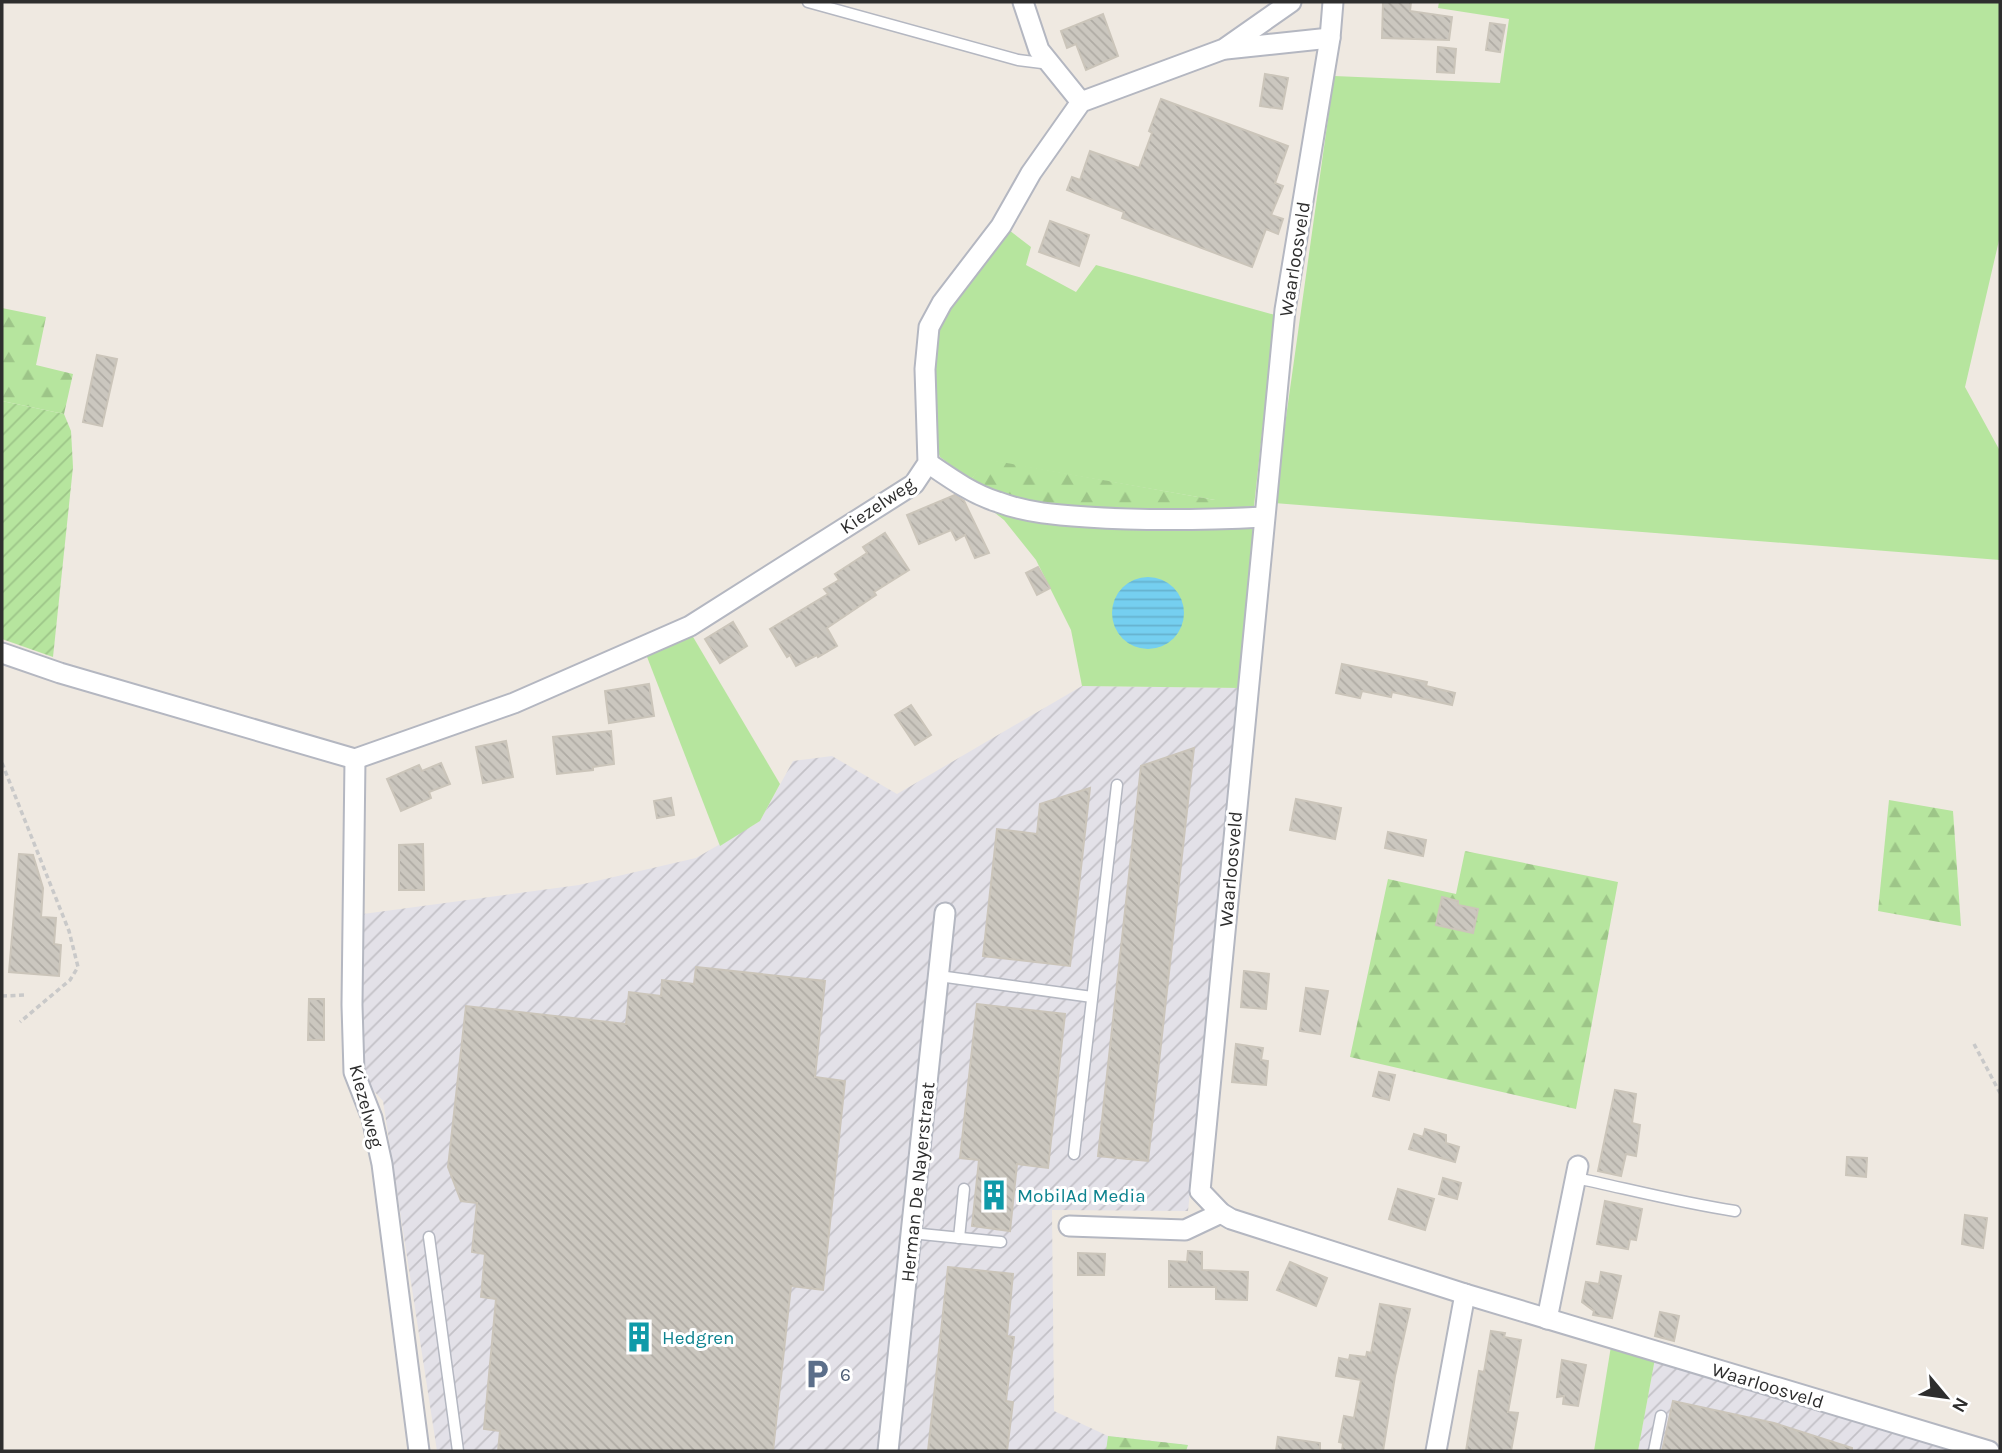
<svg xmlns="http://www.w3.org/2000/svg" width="2002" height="1453" viewBox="0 0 2002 1453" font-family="Karla,sans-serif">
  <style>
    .industrial { fill: url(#industrial-furrows) }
    .grass { fill: #b6e59e }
    .forest { fill: url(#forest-firs) }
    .garden { fill: url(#garden-furrows) }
    .water { fill: url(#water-rules) }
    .building { fill: url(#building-back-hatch); stroke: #cbc5ba; stroke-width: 2 }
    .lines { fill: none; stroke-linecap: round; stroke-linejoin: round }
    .lane-casing { stroke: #b4b7c1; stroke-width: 13 }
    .street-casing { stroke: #b4b7c1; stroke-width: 23 }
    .path { stroke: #c9c9c9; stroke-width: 3.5; stroke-dasharray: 5 3.5; stroke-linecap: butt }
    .lane { stroke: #fff; stroke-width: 10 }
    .street { stroke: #fff; stroke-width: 19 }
    .labels { text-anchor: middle; stroke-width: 6; stroke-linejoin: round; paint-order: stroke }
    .street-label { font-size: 19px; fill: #2e2e2e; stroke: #fff }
    .culture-label { font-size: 19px; fill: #0d838f; stroke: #fff; text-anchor: start }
    .service-label { font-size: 19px; fill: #4e5e75; stroke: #fff; text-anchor: start }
  </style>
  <defs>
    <pattern id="industrial-furrows" width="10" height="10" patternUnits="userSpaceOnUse" patternTransform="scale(1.75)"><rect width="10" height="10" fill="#e3e1e8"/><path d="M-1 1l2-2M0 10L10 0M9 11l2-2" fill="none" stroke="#c3c1c7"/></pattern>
    <pattern id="forest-firs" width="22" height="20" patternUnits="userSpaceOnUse" patternTransform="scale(1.75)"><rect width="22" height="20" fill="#b6e59e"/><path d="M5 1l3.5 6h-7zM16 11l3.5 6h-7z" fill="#9dc588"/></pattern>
    <pattern id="garden-furrows" width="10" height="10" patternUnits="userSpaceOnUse" patternTransform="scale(1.75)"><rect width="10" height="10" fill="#b6e59e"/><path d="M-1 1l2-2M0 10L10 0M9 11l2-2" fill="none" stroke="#9dc588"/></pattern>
    <pattern id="water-rules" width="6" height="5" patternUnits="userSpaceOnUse" patternTransform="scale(1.75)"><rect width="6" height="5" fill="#75cff0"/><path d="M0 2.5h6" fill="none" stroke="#66b2ce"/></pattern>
    <pattern id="building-back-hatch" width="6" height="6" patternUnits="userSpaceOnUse" patternTransform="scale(1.75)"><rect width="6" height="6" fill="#cbc7bf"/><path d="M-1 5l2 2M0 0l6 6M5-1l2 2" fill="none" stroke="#afaba4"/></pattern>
  </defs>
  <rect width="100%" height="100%" fill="#efe9e1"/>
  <!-- industrial -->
  <g class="industrial">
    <polygon points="1082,686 1241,688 1188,1211 1052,1210 1054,1411 1108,1436 1188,1445 1186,1451 437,1451 383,1101 363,1079 363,914 579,885 696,858 760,821 793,761 832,756 897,794"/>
    <polygon points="1656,1353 1959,1451 1638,1451"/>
  </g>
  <!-- grass -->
  <g class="grass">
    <polygon points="1439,2 2000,2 2000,236 1965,387 2000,451 2000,560 1274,503 1334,76 1500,83 1509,19 1438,8"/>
    <polygon points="1009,230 1031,247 1026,265 1076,292 1096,265 1275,315 1254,506 1215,510 1215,500 986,460 971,480 940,457 933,438 934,347 942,317"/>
    <polygon points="995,513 1070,524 1130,529 1255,527 1241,688 1082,686 1071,630 1036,560 1004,520"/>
    <polygon points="686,625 780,784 760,821 720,846 644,649"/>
    <polygon points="1612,1340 1656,1353 1638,1451 1594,1451"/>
  </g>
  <!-- forest -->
  <g class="forest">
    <polygon points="2,308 46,317 36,365 73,374 64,414 2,401"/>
    <path d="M 985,459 L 1215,500 L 1215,510 C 1150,514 1074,515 1011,497 C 997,493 984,485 971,480 Z"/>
    <polygon points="1889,800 1953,811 1961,926 1878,911"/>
    <polygon points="1465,851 1618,882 1576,1109 1350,1057 1388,879 1456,894"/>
    <polygon points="1108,1436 1188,1445 1186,1451 1106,1451"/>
  </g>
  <!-- garden -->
  <polygon class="garden" points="2,401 64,414 71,431 73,467 53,657 2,639"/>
  <!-- water -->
  <circle class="water" cx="1148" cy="613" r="36"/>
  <!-- building -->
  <g class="building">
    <polygon points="1383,2 1411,2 1410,11 1452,17 1449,40 1382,38"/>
    <polygon points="1103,14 1118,56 1086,70 1076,44 1067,48 1061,31"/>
    <polygon points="1490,23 1505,25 1500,52 1486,50"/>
    <polygon points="1438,47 1456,49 1454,73 1437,72"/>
    <polygon points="1265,74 1288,78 1282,109 1260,106"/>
    <polygon points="1161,99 1288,146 1275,183 1283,186 1271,215 1283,219 1278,234 1266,229 1252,267 1122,218 1124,212 1067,190 1072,177 1080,180 1090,151 1139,168 1152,133 1149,131"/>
    <polygon points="1050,221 1089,235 1079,266 1039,252"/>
    <polygon points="97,355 117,359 102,426 83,422"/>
    <polygon points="955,495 964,501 989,553 975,558 965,535 956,540 951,530 919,544 907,515"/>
    <polygon points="885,533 909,570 874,592 876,595 827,628 837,646 818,657 817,655 796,666 790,655 787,657 770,629 828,594 824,589 839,580 835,574 867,553 863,547"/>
    <polygon points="1038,567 1050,588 1037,595 1026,573"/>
    <polygon points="733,622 747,646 720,663 705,639"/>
    <polygon points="1342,664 1427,682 1426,686 1455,693 1452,705 1392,692 1391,697 1362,691 1360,698 1336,693"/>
    <polygon points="649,684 654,716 609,723 605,691"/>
    <polygon points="911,705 931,735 915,745 895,715"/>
    <polygon points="611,731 614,764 593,767 593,770 557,774 553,737"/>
    <polygon points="506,741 513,777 483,783 476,747"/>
    <polygon points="1194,748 1148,1161 1098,1156 1141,766"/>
    <polygon points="441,763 450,784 429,792 431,798 401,811 387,779 419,765 422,771"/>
    <polygon points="1090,788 1070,966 983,956 997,829 1037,834 1040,804"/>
    <polygon points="671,798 674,815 657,818 654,801"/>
    <polygon points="1296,799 1341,808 1335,839 1290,830"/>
    <polygon points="1388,832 1426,840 1423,856 1385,848"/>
    <polygon points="423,844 424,890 399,890 399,845"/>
    <polygon points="19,854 33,855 43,888 41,917 56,918 54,944 61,945 59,976 9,972"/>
    <polygon points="1442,897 1458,901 1458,905 1478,909 1473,933 1436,925"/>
    <polygon points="696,967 825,981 815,1077 845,1081 823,1290 791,1286 773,1451 498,1451 500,1431 484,1429 496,1299 481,1297 485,1254 472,1252 477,1203 461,1201 448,1167 466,1006 626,1024 629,992 661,996 662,980 694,984"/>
    <polygon points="1244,971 1269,974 1266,1009 1241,1007"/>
    <polygon points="1306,988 1328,991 1320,1034 1300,1031"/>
    <polygon points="309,999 324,999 324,1040 308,1040"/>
    <polygon points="977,1004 1065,1014 1048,1168 1017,1164 1010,1231 972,1226 979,1160 960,1158"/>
    <polygon points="1236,1044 1263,1048 1261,1060 1268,1061 1266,1085 1232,1082"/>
    <polygon points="1379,1072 1395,1075 1389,1100 1373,1096"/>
    <polygon points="1615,1090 1636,1094 1632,1123 1640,1125 1636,1156 1626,1154 1621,1176 1598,1171"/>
    <polygon points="1425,1129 1446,1135 1446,1143 1459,1147 1455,1162 1409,1149 1414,1134 1423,1137"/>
    <polygon points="1847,1157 1867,1158 1866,1177 1846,1175"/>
    <polygon points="1443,1178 1461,1183 1457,1199 1439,1194"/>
    <polygon points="1398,1189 1434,1199 1425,1230 1389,1219"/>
    <polygon points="1605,1201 1642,1209 1636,1240 1630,1239 1628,1249 1597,1244"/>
    <polygon points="1965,1215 1987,1218 1983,1248 1962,1244"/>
    <polygon points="1188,1251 1202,1252 1202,1270 1248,1272 1247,1300 1216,1299 1216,1287 1169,1287 1169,1261 1187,1262"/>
    <polygon points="1078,1253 1105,1254 1104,1275 1078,1275"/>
    <polygon points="1290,1262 1327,1278 1316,1306 1277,1290"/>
    <polygon points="948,1267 1013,1274 1007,1336 1014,1337 1006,1401 1013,1402 1007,1451 928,1451"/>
    <polygon points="1601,1272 1621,1276 1612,1318 1593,1315 1594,1311 1582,1302 1586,1282 1599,1284"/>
    <polygon points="1380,1304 1410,1309 1395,1376 1383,1451 1342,1451 1343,1443 1339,1442 1344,1416 1354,1418 1361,1380 1336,1376 1339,1358 1349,1360 1350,1355 1366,1357 1367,1352 1371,1353"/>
    <polygon points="1660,1312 1679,1316 1674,1341 1655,1336"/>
    <polygon points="1491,1331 1505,1333 1504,1337 1521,1340 1508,1412 1518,1413 1511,1451 1466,1451 1479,1371 1484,1372"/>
    <polygon points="1562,1360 1586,1365 1578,1406 1563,1404 1564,1396 1557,1397"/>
    <polygon points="1673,1401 1774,1423 1852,1448 1852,1451 1662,1451"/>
    <polygon points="1278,1437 1320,1443 1320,1451 1276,1451"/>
  </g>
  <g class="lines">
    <!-- lane casing -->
    <g class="lane-casing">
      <g id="lane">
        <polyline points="808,2 1018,60 1050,64"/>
        <polyline points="939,976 1092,997"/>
        <polyline points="1074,1154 1117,785"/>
        <path d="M 1576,1178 C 1628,1189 1682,1203 1735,1211"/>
        <polyline points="911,1233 1001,1242"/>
        <polyline points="429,1237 458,1451"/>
        <polyline points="959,1238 964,1189"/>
        <polyline points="1654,1451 1661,1416"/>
      </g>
    </g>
    <!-- street casing -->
    <g class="street-casing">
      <g id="street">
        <polyline points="1023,2 1039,50 1081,102"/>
        <polyline points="1333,2 1330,38 1285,310 1200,1191 1221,1213 1231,1219 1465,1294 1989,1451"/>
        <polyline points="1226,49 1330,38"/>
        <path d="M 928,463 C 950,478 972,494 998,502 C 1027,513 1057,515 1087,517 C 1146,521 1205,520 1264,517"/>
        <polyline points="2,653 60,673 355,759 514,703 690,626 914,484 928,463 925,369 929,327 942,303 1001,226 1031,173 1081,102 1224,49 1291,2"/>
        <polyline points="355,759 352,1005 354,1072 372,1118 382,1164 419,1451"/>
        <polyline points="1069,1226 1185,1230 1221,1213"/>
        <polyline points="1547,1319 1578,1166"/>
        <polyline points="888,1451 945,913"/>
        <polyline points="1436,1451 1465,1294"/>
      </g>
    </g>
    <!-- path -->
    <g class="path">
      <polyline points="2,763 69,931 78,967 70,980 20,1022"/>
      <polyline points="2,996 26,995"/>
      <polyline points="1974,1044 2000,1093"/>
    </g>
    <!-- lane -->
    <use href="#lane" class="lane"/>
    <!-- street -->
    <use href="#street" class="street"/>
  </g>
  <!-- icons -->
  <defs>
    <g id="building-bare" transform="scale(2.415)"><path d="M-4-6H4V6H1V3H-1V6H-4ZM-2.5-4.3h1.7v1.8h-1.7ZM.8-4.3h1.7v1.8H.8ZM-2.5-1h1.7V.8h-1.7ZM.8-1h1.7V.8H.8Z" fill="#0f9aa8" stroke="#fff" stroke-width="2.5" paint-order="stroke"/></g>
    <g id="parking-bare" transform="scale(2.415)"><path d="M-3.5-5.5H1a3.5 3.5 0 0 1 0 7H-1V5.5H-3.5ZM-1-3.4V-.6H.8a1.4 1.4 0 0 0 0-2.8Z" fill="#5c6f8a" stroke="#fff" stroke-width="2.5" paint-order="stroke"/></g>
  </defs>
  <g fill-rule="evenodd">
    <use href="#building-bare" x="994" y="1195"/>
    <use href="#building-bare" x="639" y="1337"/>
    <use href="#parking-bare" x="817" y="1374"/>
  </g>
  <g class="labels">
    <!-- street labels -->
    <g class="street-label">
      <text transform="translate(1294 259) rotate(-81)" y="7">Waarloosveld</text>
      <text transform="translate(877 505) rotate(-34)" y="7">Kiezelweg</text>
      <text transform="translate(1230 869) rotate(-85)" y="7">Waarloosveld</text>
      <text transform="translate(367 1106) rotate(75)" y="7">Kiezelweg</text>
      <text transform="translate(917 1182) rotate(-84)" y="7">Herman De Nayerstraat</text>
      <text transform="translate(1768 1385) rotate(17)" y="7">Waarloosveld</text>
    </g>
    <!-- culture labels -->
    <g class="culture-label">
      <text x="1017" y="1202">MobilAd Media</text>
      <text x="662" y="1344">Hedgren</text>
    </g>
    <!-- service labels -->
    <g class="service-label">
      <text x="840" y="1381">6</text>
    </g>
  </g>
  <!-- border -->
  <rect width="2002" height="1453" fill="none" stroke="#2e2e2e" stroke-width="7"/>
  <!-- north arrow -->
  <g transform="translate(1946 1397) rotate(119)" stroke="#ffffff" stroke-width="5" paint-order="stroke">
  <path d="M0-5L12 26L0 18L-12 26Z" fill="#2e2e2e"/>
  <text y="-10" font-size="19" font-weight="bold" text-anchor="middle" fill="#2e2e2e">N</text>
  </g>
</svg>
